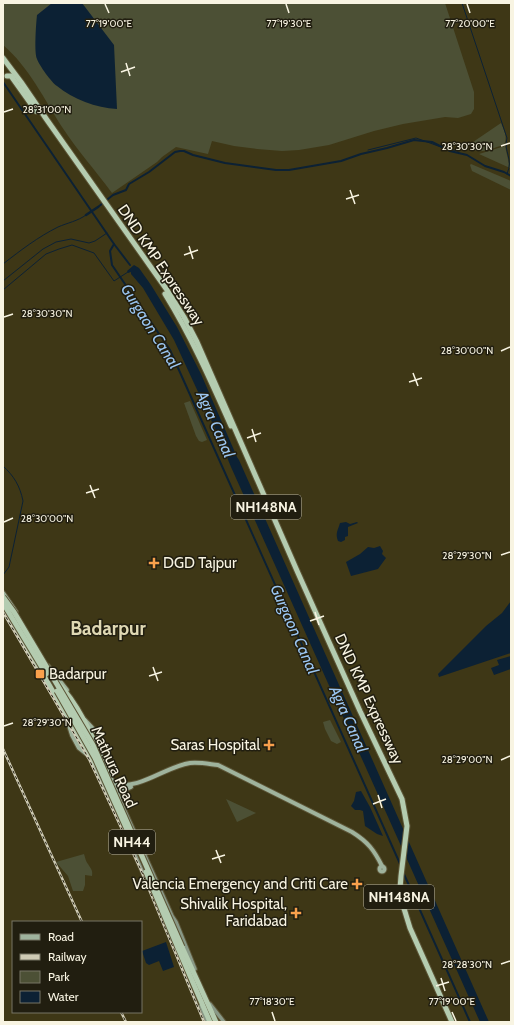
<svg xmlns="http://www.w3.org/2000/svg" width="514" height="1025" viewBox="0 0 514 1025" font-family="Cabin,sans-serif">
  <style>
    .green { fill: #4c5035 }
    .water { fill: #0c2134 }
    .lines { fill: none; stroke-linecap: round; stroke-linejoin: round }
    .stream { stroke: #0c2134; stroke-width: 1 }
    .canal { stroke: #0c2134; stroke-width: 2 }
    .river { stroke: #0c2134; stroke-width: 2.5 }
    .secondary-casing { stroke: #5c5537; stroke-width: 5.5 }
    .primary-casing { stroke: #5c5537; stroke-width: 6 }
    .highway-casing { stroke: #5c5537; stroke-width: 7 }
    .secondary { stroke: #899987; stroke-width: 3.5 }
    .primary { stroke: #9fb39d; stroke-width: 4 }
    .highway { stroke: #b4ccb0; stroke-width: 5 }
    .rail-casing { stroke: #cecab4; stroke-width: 2.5 }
    .rail { stroke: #211e10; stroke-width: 1; stroke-dasharray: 3; stroke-linecap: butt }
    .highway-bridge-casing { stroke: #5c5537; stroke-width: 7; stroke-linecap: butt }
    .highway-bridge { stroke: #b4ccb0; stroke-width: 5 }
    .ticks { fill: none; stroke: #f8f4e2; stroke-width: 1.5 }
    .poi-dot { fill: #f9a04c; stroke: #211e10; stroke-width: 1.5 }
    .labels { text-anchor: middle; stroke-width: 3; stroke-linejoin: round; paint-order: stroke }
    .shield { fill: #211e10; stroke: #b8b4a3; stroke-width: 1 }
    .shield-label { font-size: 14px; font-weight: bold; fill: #f8f4e2 }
    .street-label { font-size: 15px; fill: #f8f4e2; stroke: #211e10 }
    .poi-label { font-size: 15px; fill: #f8f4e2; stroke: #211e10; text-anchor: end }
    .water-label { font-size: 16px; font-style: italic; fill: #9bc6f1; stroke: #211e10 }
    .district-label { font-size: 19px; font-weight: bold; fill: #dfd8b3; stroke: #211e10 }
    .ticks-label { font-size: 10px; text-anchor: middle; fill: #f8f4e2; stroke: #211e10; stroke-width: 3; stroke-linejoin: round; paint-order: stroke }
  </style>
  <rect width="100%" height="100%" fill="#3e3716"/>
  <!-- green -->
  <g class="green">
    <path d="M 3,3 L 445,3 L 474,92 L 474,109 L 471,114 L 458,118 L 445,117 L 403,124 L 374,131 L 329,145 L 299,150 L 282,151 L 257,149 L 234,146 L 212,141 L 208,154 L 176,147 L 162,157 L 157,162 L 112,193 C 96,171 77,150 62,127 C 44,99 29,67 3,45 Z"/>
    <path d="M 501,123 C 504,130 508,137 504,145 C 495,147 480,155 473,149 L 473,142 Z"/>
    <polygon points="505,146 510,168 479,154"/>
    <polygon points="471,164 511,181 511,190 472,171 470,165"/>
    <polygon points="190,401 207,440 202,442 199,441 196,436 184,403"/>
    <polygon points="330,720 341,742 337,744 331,741 325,729 323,722"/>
    <polygon points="226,799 256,813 237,822"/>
    <path d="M 84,854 C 85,857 86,862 88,864 C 91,869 93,870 92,876 L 85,875 L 85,885 L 83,891 L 73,891 L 68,876 L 56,862 Z"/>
  </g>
  <!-- water -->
  <g class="water">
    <path d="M 52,3 L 82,3 L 114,45 L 117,109 C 96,108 73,99 57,86 C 52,83 39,65 37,59 C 34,53 36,24 37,15 Z"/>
    <polygon points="134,265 139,268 151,285 177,327 201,374 237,457 239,460 489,1022 480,1022 231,467 220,440 220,437 218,435 174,340 143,288 131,274 131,272 128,273 127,271"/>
    <path d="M 346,522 L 350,524 L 357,522 L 358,523 L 348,527 L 348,536 L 345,537 L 345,540 L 341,542 L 338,541 C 335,533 338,530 340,523 Z"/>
    <polygon points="380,546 383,551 382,554 386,558 378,569 351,576 346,562 360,554 368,547 374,548"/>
    <polygon points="511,601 511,653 439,677 438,674 486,626 502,613"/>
    <polygon points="511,656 511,669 494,675 491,668 499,665 497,660"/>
    <polygon points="361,791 370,807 383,836 377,834 365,826 363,811 360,810 355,810 351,806 354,801 356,792"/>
    <polygon points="166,942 174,967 163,971 159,961 149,965 146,963 142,951"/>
  </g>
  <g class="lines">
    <!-- stream -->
    <g class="stream">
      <path d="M 462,3 L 507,138 C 503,152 514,158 507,174"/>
      <polyline points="368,150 416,138 441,147 458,151"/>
      <path d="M 3,264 C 21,250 38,237 58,227 C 67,223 78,221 86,215"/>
      <polyline points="3,281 43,249 56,242 71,239 89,243 95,241 107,233"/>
      <polyline points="3,290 46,254 59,249 72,245 94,253 114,281 128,272"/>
      <path d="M 3,466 C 14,476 20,486 23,501 L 9,567 L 3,575"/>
    </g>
    <!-- canal -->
    <g class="canal">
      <polyline points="3,82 114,244 130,265"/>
      <polyline points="98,207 113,195 126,190 129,184 149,172 175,152 180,151 184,151 193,155 225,163 276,170 289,170 341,161 361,154 387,148 414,140 432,142 450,151 467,155 485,166 504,172 511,176"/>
      <polyline points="114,244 110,251 112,265 170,350 401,866"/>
      <polyline points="403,872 470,1022"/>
    </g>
    <!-- river -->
    <polyline class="river" points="86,215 98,207"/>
    <!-- secondary casing -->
    <g class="secondary-casing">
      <g id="secondary">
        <polyline points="119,798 172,916 176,922 195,969"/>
        <polyline points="112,803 167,927"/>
        <polyline points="210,1004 224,1022"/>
        <polyline points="201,1006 207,1022"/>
      </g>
    </g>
    <!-- primary casing -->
    <g class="primary-casing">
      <g id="primary">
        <polyline points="3,593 16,612"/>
        <polyline points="4,604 3,609 19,636"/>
        <polyline points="48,666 67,690"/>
        <polyline points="67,719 72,735 79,748 89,756"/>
        <polyline points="85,720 98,734 101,754"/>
        <polyline points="93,762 112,803 116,803 119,798 109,773"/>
        <path d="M 113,784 C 141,790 164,767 190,763 C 200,762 209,764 218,765 L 352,832 C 368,842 374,850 382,866"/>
        <polyline points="117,793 131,787"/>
        <circle cx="382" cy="869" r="2.5"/>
      </g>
    </g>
    <!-- highway casing -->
    <g class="highway-casing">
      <g id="highway">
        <polyline points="3,58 21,82 47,120 167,290 184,317 197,342 298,573 360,711 402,799 407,826 401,876 400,889 402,902 410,928 452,1022"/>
        <polyline points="7,76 11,76 36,111"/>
        <path d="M 165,294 C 191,336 211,381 231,426"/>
        <polyline points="19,633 95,764"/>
        <path d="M 56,681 C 81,706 95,743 109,775"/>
        <polyline points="182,947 216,1022"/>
        <polyline points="178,948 210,1022"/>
      </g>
    </g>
    <!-- secondary -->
    <use href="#secondary" class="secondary"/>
    <!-- primary -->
    <use href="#primary" class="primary"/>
    <!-- highway -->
    <use href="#highway" class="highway"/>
    <!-- rail casing -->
    <g class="rail-casing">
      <g id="rail">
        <polyline points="3,612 89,759 141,870 204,1022"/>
        <polyline points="3,749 82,922"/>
        <polyline points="121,1012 126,1022"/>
      </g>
    </g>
    <!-- rail -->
    <use href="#rail" class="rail"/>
    <!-- highway-bridge casing -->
    <g class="highway-bridge-casing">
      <g id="highway-bridge">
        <polyline points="3,597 14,612 93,745 182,947"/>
        <polyline points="3,603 46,674"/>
        <polyline points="57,691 95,758 133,843"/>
        <polyline points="146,872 178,948"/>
      </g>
    </g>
    <!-- highway-bridge -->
    <use href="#highway-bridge" class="highway-bridge"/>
  </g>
  <!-- ticks -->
  <path class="ticks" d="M 105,4 L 109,13M 286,4 L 289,13M 467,4 L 470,13M 126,63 L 130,76M 121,72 L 135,67M 4,112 L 13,109M 501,146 L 510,143M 350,190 L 355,204M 346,199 L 359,195M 189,246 L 193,259M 184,255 L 198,250M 4,317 L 13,314M 501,351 L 510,347M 413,373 L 418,386M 409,382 L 422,378M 252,429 L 256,442M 247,438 L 261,433M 90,485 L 95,498M 86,493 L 99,489M 4,522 L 13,518M 501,555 L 510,552M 315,612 L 319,625M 310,621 L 324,616M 153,667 L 158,681M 149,676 L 162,672M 4,726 L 13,723M 501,760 L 510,756M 378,795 L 382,808M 373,804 L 386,799M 216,850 L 221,863M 212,859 L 225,855M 501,964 L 510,961M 441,978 L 445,991M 436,986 L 449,982M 272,1012 L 275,1021M 452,1012 L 456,1021"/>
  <!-- markers -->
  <g class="poi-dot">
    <path d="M152 557h4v4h4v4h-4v4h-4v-4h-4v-4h4z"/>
    <rect x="35" y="669" width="10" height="10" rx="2"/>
    <path d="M267 739h4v4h4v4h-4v4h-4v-4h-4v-4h4z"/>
    <path d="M355 878h4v4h4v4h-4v4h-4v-4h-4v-4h4z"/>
    <path d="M294 907h4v4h4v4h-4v4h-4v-4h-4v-4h4z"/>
  </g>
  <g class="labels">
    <!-- shield labels -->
    <g class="shield">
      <rect x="231" y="495" width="70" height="24" rx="3"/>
      <rect x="109" y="830" width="46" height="24" rx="3"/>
      <rect x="364" y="885" width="70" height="24" rx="3"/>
    </g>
    <g class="shield-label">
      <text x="266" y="512">NH148NA</text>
      <text x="132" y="847">NH44</text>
      <text x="399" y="902">NH148NA</text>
    </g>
    <!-- street labels -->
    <g class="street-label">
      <text transform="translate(161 265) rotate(56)" y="5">DND KMP Expressway</text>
      <text transform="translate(369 699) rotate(65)" y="5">DND KMP Expressway</text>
      <text transform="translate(114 767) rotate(65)" y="5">Mathura Road</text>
    </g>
    <!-- poi labels -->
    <g class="poi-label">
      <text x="163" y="568" text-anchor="start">DGD Tajpur</text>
      <text x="49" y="679" text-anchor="start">Badarpur</text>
      <text x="260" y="750">Saras Hospital</text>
      <text x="348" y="889">Valencia Emergency and Criti Care</text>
      <text x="287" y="909">Shivalik Hospital,<tspan x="287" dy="17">Faridabad</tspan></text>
    </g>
    <!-- water labels -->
    <g class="water-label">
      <text transform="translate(151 326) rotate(58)" y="6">Gurgaon Canal</text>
      <text transform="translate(216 424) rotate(66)" y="6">Agra Canal</text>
      <text transform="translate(295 629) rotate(66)" y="6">Gurgaon Canal</text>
      <text transform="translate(349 719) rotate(66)" y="6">Agra Canal</text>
    </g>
    <!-- district labels -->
    <g class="district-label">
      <text x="108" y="635">Badarpur</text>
    </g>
  </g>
  <g class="ticks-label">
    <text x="109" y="27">77°19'00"E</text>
    <text x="289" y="27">77°19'30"E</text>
    <text x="470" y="27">77°20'00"E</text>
    <text x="47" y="113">28°31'00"N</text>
    <text x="467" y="150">28°30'30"N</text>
    <text x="47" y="317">28°30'30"N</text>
    <text x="467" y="354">28°30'00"N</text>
    <text x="47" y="522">28°30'00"N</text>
    <text x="467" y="559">28°29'30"N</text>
    <text x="47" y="726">28°29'30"N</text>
    <text x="467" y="763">28°29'00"N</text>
    <text x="467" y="968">28°28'30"N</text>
    <text x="272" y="1005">77°18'30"E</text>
    <text x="452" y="1005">77°19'00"E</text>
  </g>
  <!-- border -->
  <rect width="514" height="1025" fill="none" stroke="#f8f4e2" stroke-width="8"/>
  <!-- legend -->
  <rect x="12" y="921" width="130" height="92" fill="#211e10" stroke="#777464"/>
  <rect x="20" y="934" width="20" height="6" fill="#9fb39d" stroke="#777464"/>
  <text x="48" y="941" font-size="12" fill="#f8f4e2">Road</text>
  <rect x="20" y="954" width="20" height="6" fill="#cecab4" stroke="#777464"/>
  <text x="48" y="961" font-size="12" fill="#f8f4e2">Railway</text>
  <rect x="20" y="971" width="20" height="12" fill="#4c5035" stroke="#777464"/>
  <text x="48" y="981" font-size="12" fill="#f8f4e2">Park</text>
  <rect x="20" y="991" width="20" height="12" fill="#0c2134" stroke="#777464"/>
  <text x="48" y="1001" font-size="12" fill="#f8f4e2">Water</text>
</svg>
